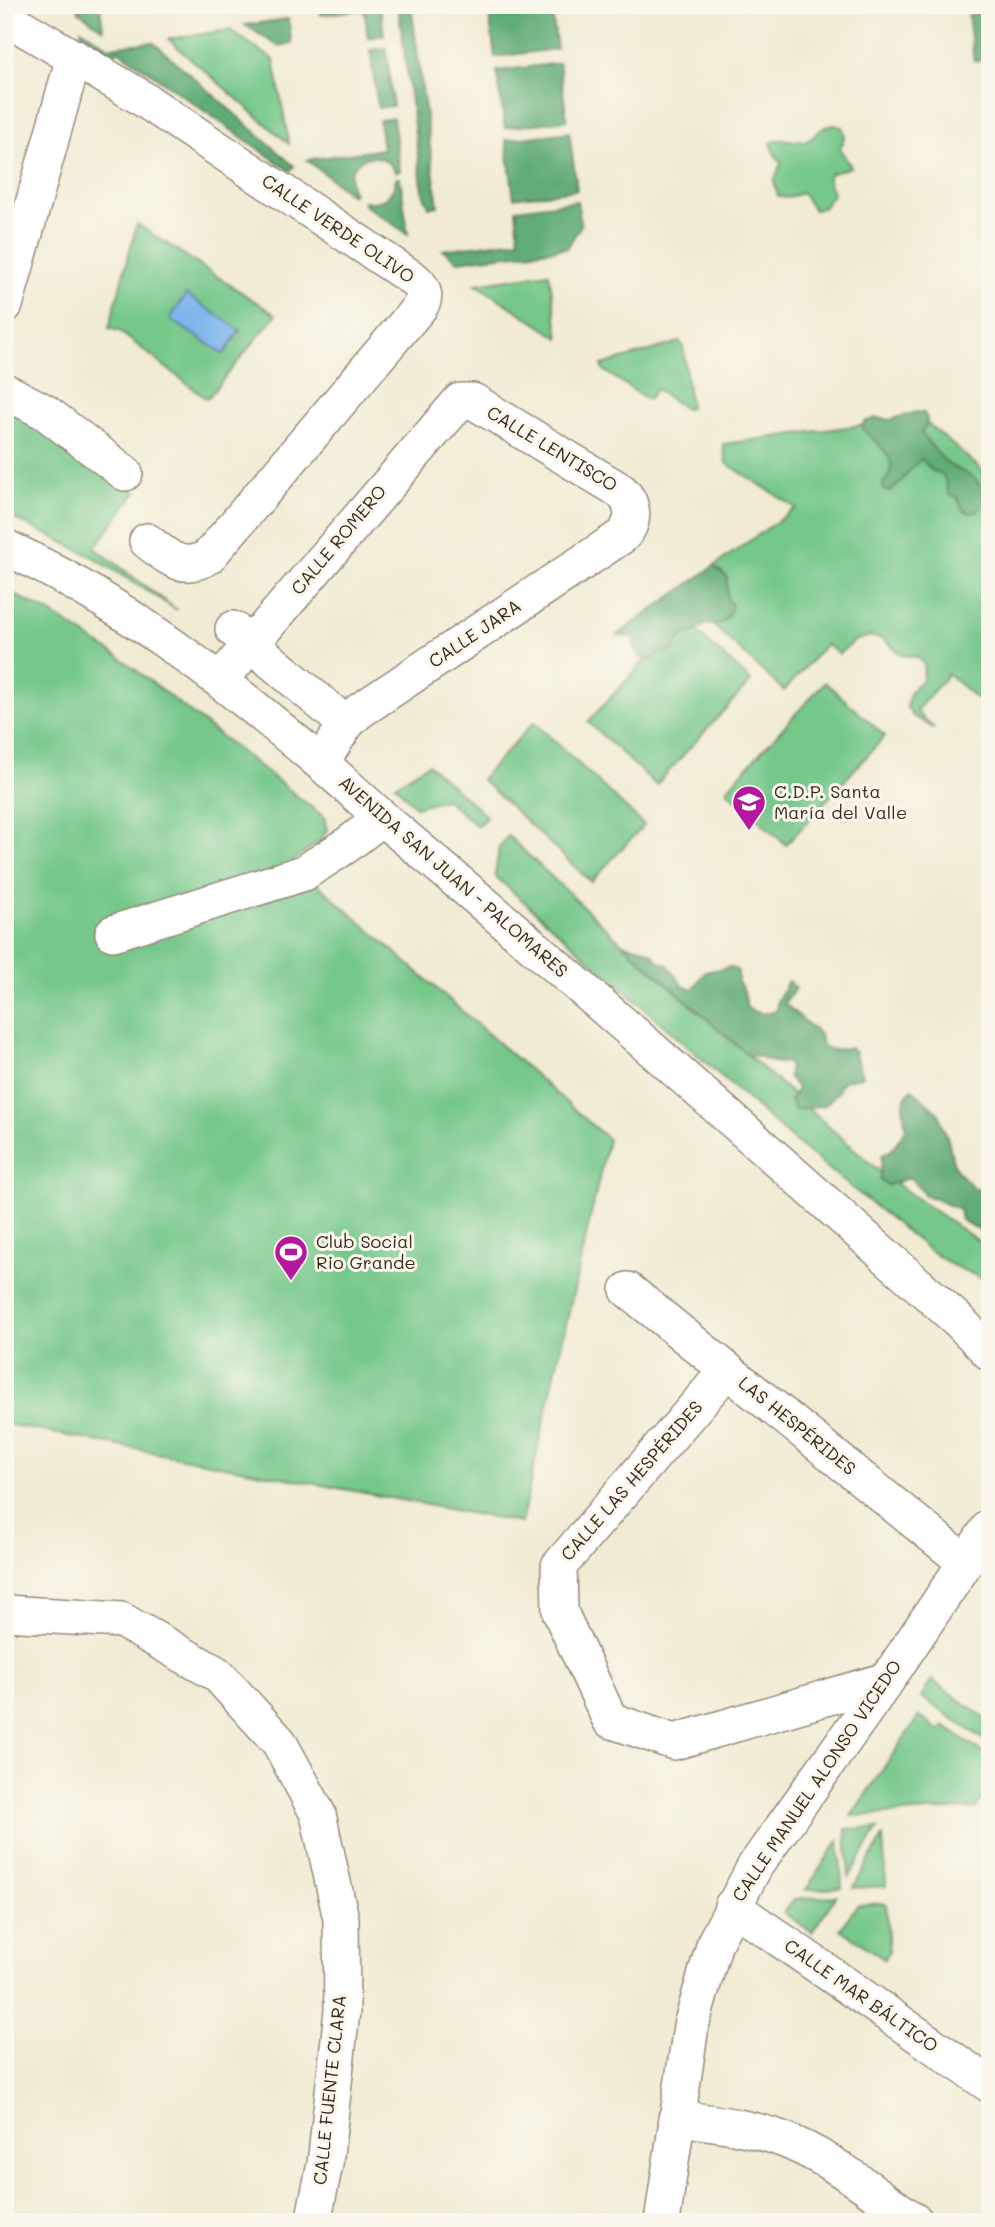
<svg xmlns="http://www.w3.org/2000/svg" width="995" height="2227" viewBox="0 0 995 2227" font-family="Mali,sans-serif">
  <style>
    .green { fill: #75c78a; stroke: #587854; stroke-width: 2 }
    .forest { fill: #60ac76; stroke: #4e6b4a; stroke-width: 2 }
    .water { fill: #7bb6ec; stroke: #5b7085; stroke-width: 2 }
    .lines { fill: none; stroke-linecap: round; stroke-linejoin: round }
    .minor-casing { stroke: #968a79; stroke-width: 38 }
    .minor { stroke: #fff; stroke-width: 35 }
    .labels { text-anchor: middle; stroke-width: 6; stroke-linejoin: round; paint-order: stroke }
    .street-label { font-size: 18px; fill: #3b2a1e; stroke: #fbf7ec }
    .poi-label { font-size: 18px; fill: #3b2a1e; stroke: #fbf7ec; text-anchor: start }
  </style>
  <rect width="100%" height="100%" fill="#fbf7ec"/>
  <filter id="ink" filterUnits="userSpaceOnUse"><feTurbulence type="fractalNoise" baseFrequency=".0143" numOctaves="2"/><feDisplacementMap in="SourceGraphic" scale="14" xChannelSelector="R" yChannelSelector="G"/><feConvolveMatrix kernelMatrix="1 2 1 2 8 2 1 2 1" color-interpolation-filters="sRGB"/></filter>
  <filter id="wash" filterUnits="userSpaceOnUse"><feTurbulence type="fractalNoise" baseFrequency=".00686" numOctaves="4" result="noise"/><feDisplacementMap in="SourceGraphic" scale="28" xChannelSelector="R" yChannelSelector="G"/><feGaussianBlur stdDeviation="1.57" result="paint"/><feColorMatrix in="noise" values="0 0 0 0 0 0 0 0 0 0 0 0 0 0 0 0 0 1.4 0 .05"/><feComposite in="paint" operator="in"/></filter>
  <g filter="url(#wash)">
    <rect width="100%" height="100%" fill="#f1ebd4"/>
    <!-- green -->
    <g class="green">
      <polygon points="230,30 274,60 289,144 168,39"/>
      <path d="M 835,125 L 842,127 L 845,134 L 840,149 L 851,167 L 829,174 L 828,180 L 833,194 L 824,207 L 814,210 L 802,193 L 787,198 L 778,196 L 774,182 L 781,163 L 773,151 L 771,143 C 783,136 793,143 805,141 C 818,138 815,127 835,125 Z"/>
      <polygon points="137,224 276,315 207,399 119,331 109,328"/>
      <polygon points="549,273 559,338 476,284"/>
      <polygon points="680,342 683,346 690,408 685,409 656,389 648,400 602,369 602,365"/>
      <polygon points="5,401 18,405 136,492 95,548 177,610 91,556 5,514"/>
      <path d="M 920,417 L 989,476 L 986,480 L 990,484 L 990,710 L 948,674 L 916,711 L 935,729 L 913,716 L 907,708 C 908,695 911,687 923,680 L 924,664 L 918,657 L 902,655 L 883,639 L 870,636 L 854,641 L 839,654 L 826,644 L 784,691 L 714,626 L 732,606 L 727,599 L 727,577 L 714,566 L 796,508 L 726,463 L 723,444 Z"/>
      <polygon points="5,590 49,612 122,659 324,817 327,830 321,840 292,862 608,1139 521,1523 5,1424"/>
      <polygon points="683,619 751,681 656,785 588,722"/>
      <polygon points="825,682 885,736 786,845 726,790"/>
      <polygon points="534,722 644,825 591,882 481,779"/>
      <polygon points="428,764 487,817 477,826 445,799 416,807 395,785"/>
      <polygon points="508,836 640,960 886,1177 990,1249 990,1282 950,1264 929,1250 799,1145 495,876 499,848"/>
      <polygon points="932,1680 990,1722 990,1744 921,1697"/>
      <polygon points="919,1716 940,1731 944,1726 990,1757 990,1788 976,1808 851,1816"/>
      <polygon points="878,1828 849,1877 846,1829"/>
      <polygon points="883,1837 886,1886 853,1888"/>
      <polygon points="839,1839 842,1888 806,1890"/>
      <polygon points="836,1896 812,1932 784,1913 794,1899"/>
      <polygon points="886,1903 889,1952 884,1959 840,1929 857,1905"/>
    </g>
    <!-- forest -->
    <g class="forest">
      <polygon points="78,5 100,5 103,29 79,12"/>
      <polygon points="319,5 380,5 384,35 368,38 364,9 321,15"/>
      <polygon points="398,5 411,5 438,206 429,207 423,193"/>
      <polygon points="488,5 551,5 557,49 495,57"/>
      <polygon points="990,12 990,59 974,61 968,15"/>
      <polygon points="288,19 292,44 278,46 245,25"/>
      <polygon points="81,29 109,47 153,42 294,166 290,171 118,50 109,60 84,45"/>
      <polygon points="386,48 393,106 378,108 370,50"/>
      <polygon points="559,63 567,120 505,128 497,71"/>
      <path d="M 393,118 L 400,171 L 395,172 C 383,151 360,152 350,174 L 351,187 L 354,193 L 351,195 L 307,160 L 383,149 L 379,120 Z"/>
      <polygon points="569,132 577,190 514,198 506,140"/>
      <path d="M 396,178 L 400,178 L 408,234 L 364,205 L 364,201 C 381,205 394,196 396,178 Z"/>
      <polygon points="577,201 581,225 567,248 458,261 443,250 519,240 516,209"/>
      <path d="M 916,412 L 924,413 L 927,419 L 926,426 L 921,432 C 926,440 943,461 951,466 C 971,477 977,474 986,499 L 977,511 L 969,513 L 963,510 L 957,497 L 949,495 L 944,476 L 931,470 L 922,459 C 908,467 904,484 889,492 L 883,490 L 883,483 C 905,461 878,446 863,429 L 864,422 L 876,418 L 890,420 Z"/>
      <path d="M 714,566 L 727,577 L 727,599 L 732,606 C 727,621 722,628 705,624 L 697,631 L 681,636 L 674,650 L 667,653 L 660,652 L 652,660 C 638,661 632,648 635,636 L 625,637 L 617,635 Z"/>
      <path d="M 623,944 L 642,948 L 652,953 L 658,961 L 668,965 L 684,987 L 693,989 L 705,972 L 730,967 L 738,971 L 738,982 L 744,991 L 747,1008 C 755,1013 768,1015 776,1011 L 777,1001 L 788,981 L 796,988 L 784,1003 L 820,1035 L 822,1046 L 832,1050 L 850,1048 L 855,1052 C 856,1062 861,1068 862,1077 L 845,1080 L 841,1084 L 838,1092 L 825,1105 L 795,1110 L 790,1100 L 794,1096 L 797,1088 L 788,1076 L 790,1067 L 786,1062 C 772,1066 762,1054 748,1055 Z"/>
      <path d="M 912,1089 L 939,1114 C 940,1123 943,1126 946,1134 C 952,1147 949,1158 958,1172 C 963,1178 969,1181 973,1188 L 990,1191 L 990,1233 L 979,1230 L 961,1220 L 959,1209 L 925,1195 L 911,1178 C 901,1179 896,1184 886,1185 L 880,1180 L 882,1155 L 891,1150 L 906,1129 C 904,1112 899,1102 912,1089 Z"/>
    </g>
    <!-- water -->
    <polygon class="water" points="186,294 240,330 224,354 170,319"/>
  </g>
  <g filter="url(#ink)">
    <g class="lines">
      <!-- minor casing -->
      <g class="minor-casing">
        <g id="minor">
          <path d="M 5,17 L 137,95 L 415,280 C 425,289 427,299 418,309 L 208,557 C 181,572 168,557 147,541"/>
          <polyline points="5,305 74,57"/>
          <polyline points="5,391 45,412 125,473"/>
          <path d="M 5,547 C 120,601 220,677 316,759 C 345,783 371,809 400,833 C 590,992 774,1157 960,1322 L 990,1353"/>
          <polyline points="233,629 346,724"/>
          <path d="M 220,680 L 460,401 L 473,401 L 621,491 C 634,504 636,522 622,536 L 358,712 L 346,724 L 321,763"/>
          <polyline points="113,933 304,873 347,845 382,818"/>
          <polyline points="628,1290 965,1562"/>
          <polyline points="727,1370 559,1566 560,1612 610,1720 674,1742 887,1680"/>
          <polyline points="5,1613 121,1620 217,1674 279,1742 318,1814 341,1919 342,2011 325,2164 313,2222"/>
          <polyline points="732,1906 990,2085"/>
          <path d="M 676,2118 C 715,2123 755,2127 792,2143 C 836,2162 876,2194 916,2222"/>
          <polyline points="662,2222 691,2026 715,1942 755,1866 887,1680 990,1526"/>
        </g>
      </g>
      <!-- minor -->
      <use href="#minor" class="minor"/>
    </g>
  </g>
  <!-- icons -->
  <defs>
    <g id="school-pin" transform="scale(1.75)"><path d="M0 17L-7.5 6A9.5 9.5 0 1 1 7.5 6Z" fill="#b5179e" stroke="#fbf7ec"/><path d="M0-5L7-2L0 1L-7-2ZM-4 1L0 2.5L4 1V4Q0 6-4 4Z" fill="#fff"/></g>
    <g id="stadium-pin" transform="scale(1.75)"><path d="M0 17L-7.5 6A9.5 9.5 0 1 1 7.5 6Z" fill="#b5179e" stroke="#fbf7ec"/><path d="M0-5a6.5 5 0 1 0 0 10a6.5 5 0 1 0 0-10ZM-3.5-1.8h7v3.6h-7Z" fill="#fff"/></g>
  </defs>
  <g fill-rule="evenodd">
    <use href="#school-pin" x="749" y="802"/>
    <use href="#stadium-pin" x="291" y="1252"/>
  </g>
  <g class="labels">
    <!-- street labels -->
    <g class="street-label">
      <text transform="translate(338 229) rotate(34)" y="6">CALLE VERDE OLIVO</text>
      <text transform="translate(552 449) rotate(31)" y="6">CALLE LENTISCO</text>
      <text transform="translate(339 540) rotate(-50)" y="6">CALLE ROMERO</text>
      <text transform="translate(475 634) rotate(-34)" y="6">CALLE JARA</text>
      <text transform="translate(453 877) rotate(41)" y="6">AVENIDA SAN JUAN - PALOMARES</text>
      <text transform="translate(797 1426) rotate(39)" y="6">LAS HESPÉRIDES</text>
      <text transform="translate(632 1481) rotate(-49)" y="6">CALLE LAS HESPÉRIDES</text>
      <text transform="translate(817 1781) rotate(-56)" y="6">CALLE MANUEL ALONSO VICEDO</text>
      <text transform="translate(861 1996) rotate(35)" y="6">CALLE MAR BÁLTICO</text>
      <text transform="translate(330 2090) rotate(-84)" y="6">CALLE FUENTE CLARA</text>
    </g>
    <!-- poi labels -->
    <g class="poi-label">
      <text x="774" y="798">C.D.P. Santa<tspan x="774" dy="21">María del Valle</tspan></text>
      <text x="316" y="1248">Club Social<tspan x="316" dy="21">Rio Grande</tspan></text>
    </g>
  </g>
  <!-- margin -->
  <rect width="995" height="2227" fill="none" stroke="#fbf7ec" stroke-width="28"/>
</svg>
